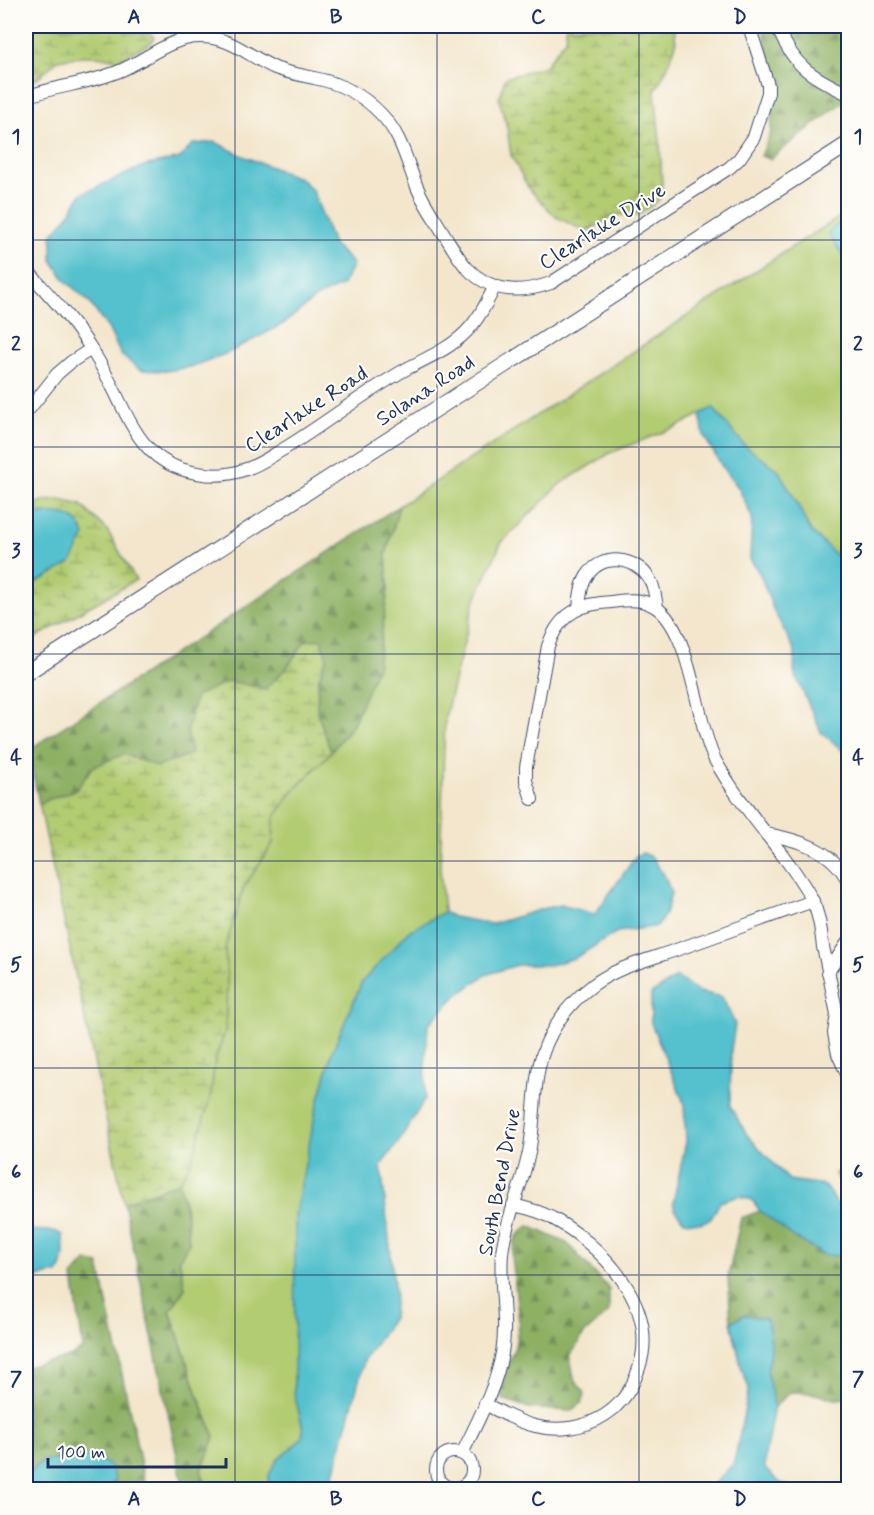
<svg xmlns="http://www.w3.org/2000/svg" width="874" height="1515" viewBox="0 0 874 1515" font-family="Mynerve,sans-serif">
  <style>
    .grass { fill: #b2cc72; stroke: #667e68; stroke-width: 1.5 }
    .forest { fill: url(#forest-firs); stroke: #547061; stroke-width: 1.5 }
    .wetland { fill: url(#wetland-marsh); stroke: #667e68; stroke-width: 1.5 }
    .water { fill: #55c1ce; stroke: #387896; stroke-width: 1.5 }
    .lines { fill: none; stroke-linecap: round; stroke-linejoin: round }
    .minor-casing { stroke: #3b4a6e; stroke-width: 14 }
    .tertiary-casing { stroke: #3b4a6e; stroke-width: 17 }
    .minor { stroke: #fff; stroke-width: 12 }
    .tertiary { stroke: #fff; stroke-width: 15 }
    .grid { fill: none; stroke: #1b2f5e; stroke-width: 1.5; stroke-opacity: 0.55 }
    .labels { text-anchor: middle; stroke-width: 4.5; stroke-linejoin: round; paint-order: stroke }
    .street-label { font-size: 21px; fill: #1b2f5e; stroke: #fdfcf7 }
    .neatline { fill: none; stroke: #1b2f5e; stroke-width: 2 }
    .grid-label { font-size: 20px; text-anchor: middle; font-weight: bold; fill: #1b2f5e }
  </style>
  <defs>
    <pattern id="forest-firs" width="22" height="20" patternUnits="userSpaceOnUse" patternTransform="scale(1.5)"><rect width="22" height="20" fill="#8db064"/><path d="M5 1l3.5 6h-7zM16 11l3.5 6h-7z" fill="#729056"/></pattern>
    <pattern id="wetland-marsh" width="20" height="14" patternUnits="userSpaceOnUse" patternTransform="scale(1.5)"><rect width="20" height="14" fill="#b2cc72"/><path d="M1 5h8M5 5V1M11 12h8M15 12V8" fill="none" stroke="#90a661"/></pattern>
  </defs>
  <rect width="100%" height="100%" fill="#fdfcf7"/>
  <filter id="ink" filterUnits="userSpaceOnUse"><feTurbulence type="fractalNoise" baseFrequency=".0167" numOctaves="2"/><feDisplacementMap in="SourceGraphic" scale="12" xChannelSelector="R" yChannelSelector="G"/><feConvolveMatrix kernelMatrix="1 2 1 2 8 2 1 2 1" color-interpolation-filters="sRGB"/></filter>
  <filter id="wash" filterUnits="userSpaceOnUse"><feTurbulence type="fractalNoise" baseFrequency=".008" numOctaves="4" result="noise"/><feDisplacementMap in="SourceGraphic" scale="24" xChannelSelector="R" yChannelSelector="G"/><feGaussianBlur stdDeviation="1.35" result="paint"/><feColorMatrix in="noise" values="0 0 0 0 0 0 0 0 0 0 0 0 0 0 0 0 0 1.4 0 .05"/><feComposite in="paint" operator="in"/></filter>
  <g filter="url(#wash)">
    <rect width="100%" height="100%" fill="#f3e6cc"/>
    <!-- grass -->
    <polygon class="grass" points="848,212 848,567 809,529 795,499 778,470 745,446 713,408 676,427 610,453 560,484 501,543 474,603 445,717 440,868 444,912 409,931 362,982 332,1052 315,1114 295,1310 294,1392 303,1429 302,1438 291,1449 278,1459 269,1475 268,1489 207,1489 201,1471 215,1437 199,1398 170,1311 185,1288 179,1260 189,1242 186,1211 179,1182 193,1157 211,1094 215,1060 225,1032 227,983 225,948 244,887 273,843 274,818 293,791 331,752 388,589 386,554 399,506 789,249"/>
    <!-- forest -->
    <g class="forest">
      <polygon points="762,26 848,26 848,98 770,159 761,156 771,132 772,70"/>
      <polygon points="399,506 386,554 388,589 377,667 353,724 331,752 317,712 318,680 327,658 321,640 305,641 286,669 265,689 229,681 187,730 191,754 158,767 124,754 93,767 76,790 39,803 28,750"/>
      <polygon points="848,1160 848,1195 835,1174"/>
      <polygon points="179,1182 186,1211 189,1242 179,1260 185,1288 170,1311 199,1398 215,1437 201,1471 207,1489 184,1489 124,1203"/>
      <polygon points="760,1211 794,1237 824,1255 848,1256 848,1398 835,1399 812,1393 790,1392 774,1407 767,1372 771,1342 744,1315 731,1322 728,1277 741,1218"/>
      <polygon points="529,1226 567,1243 609,1289 609,1312 584,1334 570,1356 574,1379 585,1393 582,1403 570,1411 529,1408 502,1399 500,1389 515,1347 519,1323 512,1255 516,1237"/>
      <polygon points="86,1261 99,1264 146,1489 109,1489 115,1480 42,1461 26,1477 26,1367 71,1356 83,1349 73,1276"/>
    </g>
    <!-- wetland -->
    <g class="wetland">
      <polygon points="26,26 124,26 126,33 148,33 154,37 151,43 118,60 97,56 83,56 58,60 35,80 26,83"/>
      <polygon points="566,26 674,26 676,44 667,68 655,91 660,142 662,186 659,200 640,214 615,215 587,232 556,217 529,189 511,155 507,127 499,99 505,78 545,66 566,38"/>
      <polygon points="60,500 81,505 107,530 136,580 33,639 26,644 26,587 45,578 45,513 26,520 26,508 43,501"/>
      <polygon points="321,639 327,658 318,680 317,712 331,752 293,791 274,818 273,843 244,887 225,948 227,983 225,1032 215,1060 211,1094 193,1157 179,1182 124,1203 39,803 76,790 93,767 124,754 158,767 191,754 187,730 196,696 229,681 265,689 286,669 305,641"/>
    </g>
    <!-- water -->
    <g class="water">
      <polygon points="215,142 243,156 301,179 313,191 333,244 353,264 343,285 317,297 283,324 228,353 189,367 166,371 140,370 121,355 108,328 89,302 65,280 52,260 52,235 68,216 81,194 144,166 180,158 193,144"/>
      <polygon points="848,221 848,261 844,258 828,233 838,224"/>
      <polygon points="713,408 745,446 778,470 795,499 809,529 848,567 848,755 821,732 794,672 795,651 773,609 760,574 750,559 752,517 738,487 723,468 704,436 700,414"/>
      <path d="M 45,513 C 65,515 76,513 85,535 L 71,563 L 45,578 L 26,587 L 26,520 Z"/>
      <polygon points="643,853 652,857 666,879 671,893 666,912 658,926 617,932 575,958 550,965 517,965 485,975 454,998 428,1025 425,1068 425,1099 400,1140 381,1165 395,1293 393,1318 364,1361 330,1489 268,1489 269,1475 278,1459 291,1449 302,1438 303,1429 294,1392 295,1215 315,1114 332,1052 362,982 409,931 444,912 453,917 492,924 546,908 561,905 595,914 637,855"/>
      <polygon points="677,977 699,992 722,997 735,1024 731,1050 730,1106 747,1135 789,1180 824,1185 848,1219 848,1256 824,1255 794,1237 760,1211 752,1200 739,1196 720,1202 711,1219 700,1223 684,1221 676,1211 673,1203 686,1142 684,1103 651,1023 651,994"/>
      <path d="M 26,1230 L 54,1231 L 63,1235 C 64,1249 66,1261 58,1273 L 26,1279 Z"/>
      <polygon points="744,1315 767,1319 771,1342 767,1372 774,1407 765,1455 765,1469 779,1482 795,1489 709,1489 734,1463 749,1388 742,1370 731,1322"/>
      <polygon points="94,1457 110,1466 115,1480 109,1489 26,1489 26,1477 42,1461"/>
    </g>
  </g>
  <g filter="url(#ink)">
    <g class="lines">
      <!-- minor casing -->
      <g class="minor-casing">
        <g id="minor">
          <path d="M 777,26 C 793,66 810,76 848,94"/>
          <path d="M 26,97 C 55,86 87,84 117,72 C 145,61 170,37 200,37 C 232,37 248,56 275,68 C 288,73 301,75 314,78 C 340,83 363,95 381,114 C 402,136 406,160 417,187 C 424,204 435,219 444,234 C 451,245 458,258 467,268 C 491,293 520,294 551,283 L 729,168 L 739,159 L 754,137 L 768,93 L 768,85 L 749,26"/>
          <path d="M 26,269 C 49,295 74,321 92,350 C 101,365 109,379 116,394 C 135,433 149,465 197,473 C 213,476 231,475 246,469 C 259,465 270,457 282,450 C 307,435 330,418 354,402 C 372,390 390,378 408,368 C 429,357 449,349 466,332 C 479,319 487,302 495,286"/>
          <polyline points="26,413 57,374 71,362 91,349"/>
          <path d="M 579,608 C 580,597 581,585 587,576 C 602,552 637,557 650,580 C 655,588 655,598 657,607"/>
          <path d="M 532,799 L 526,781 L 526,767 L 548,646 C 557,620 573,606 601,603 C 617,602 635,597 650,604 C 692,622 695,722 715,760 C 733,793 758,823 781,853 C 792,868 803,882 811,898 C 819,913 821,930 823,947 C 828,969 832,991 837,1014"/>
          <path d="M 766,834 C 799,840 832,849 848,881"/>
          <polyline points="828,972 848,942"/>
          <polyline points="848,1023 837,1014 834,1033 838,1054 848,1076"/>
          <path d="M 485,1404 C 501,1412 517,1422 535,1426 C 558,1432 585,1428 605,1415 C 622,1404 633,1387 639,1368 C 660,1306 602,1245 552,1218 C 540,1211 527,1208 513,1205"/>
          <circle cx="454" cy="1470" r="18"/>
          <path d="M 462,1454 C 477,1422 496,1388 502,1353 C 508,1319 499,1287 502,1253 C 506,1218 522,1187 529,1152 C 535,1124 533,1095 539,1067 C 546,1034 566,1005 593,985 C 617,967 648,960 676,950 C 722,934 767,917 813,901"/>
        </g>
      </g>
      <!-- tertiary casing -->
      <g class="tertiary-casing">
        <polyline id="tertiary" points="26,673 848,144"/>
      </g>
      <!-- minor -->
      <use href="#minor" class="minor"/>
      <!-- tertiary -->
      <use href="#tertiary" class="tertiary"/>
    </g>
  </g>
  <!-- grid -->
  <path class="grid" d="M 235,26 L 235,1490M 437,26 L 437,1490M 639,26 L 639,1490M 26,240 L 848,240M 26,447 L 848,447M 26,654 L 848,654M 26,861 L 848,861M 26,1068 L 848,1068M 26,1275 L 848,1275"/>
  <g class="labels">
    <!-- street labels -->
    <g class="street-label">
      <text transform="translate(602 226) rotate(-32)" y="7">Clearlake Drive</text>
      <text transform="translate(425 390) rotate(-33)" y="7">Solana Road</text>
      <text transform="translate(306 409) rotate(-33)" y="7">Clearlake Road</text>
      <text transform="translate(499 1182) rotate(-79)" y="7">South Bend Drive</text>
    </g>
  </g>
  <!-- margin -->
  <rect width="874" height="1515" fill="none" stroke="#fdfcf7" stroke-width="66"/>
  <!-- scale -->
  <path d="M48 1458v9h178v-9" fill="none" stroke="#1b2f5e" stroke-width="3"/>
  <text x="57" y="1458" font-size="18" fill="#1b2f5e" stroke="#fdfcf7" stroke-width="4.5" paint-order="stroke">100 m</text>
  <rect x="33" y="33" width="808" height="1449" class="neatline"/>
  <g class="grid-label">
    <text x="134" y="23">A</text>
    <text x="336" y="23">B</text>
    <text x="538" y="23">C</text>
    <text x="740" y="23">D</text>
    <text x="16" y="143">1</text>
    <text x="858" y="143">1</text>
    <text x="16" y="350">2</text>
    <text x="858" y="350">2</text>
    <text x="16" y="557">3</text>
    <text x="858" y="557">3</text>
    <text x="16" y="764">4</text>
    <text x="858" y="764">4</text>
    <text x="16" y="971">5</text>
    <text x="858" y="971">5</text>
    <text x="16" y="1178">6</text>
    <text x="858" y="1178">6</text>
    <text x="16" y="1385">7</text>
    <text x="858" y="1385">7</text>
    <text x="134" y="1505">A</text>
    <text x="336" y="1505">B</text>
    <text x="538" y="1505">C</text>
    <text x="740" y="1505">D</text>
  </g>
</svg>
